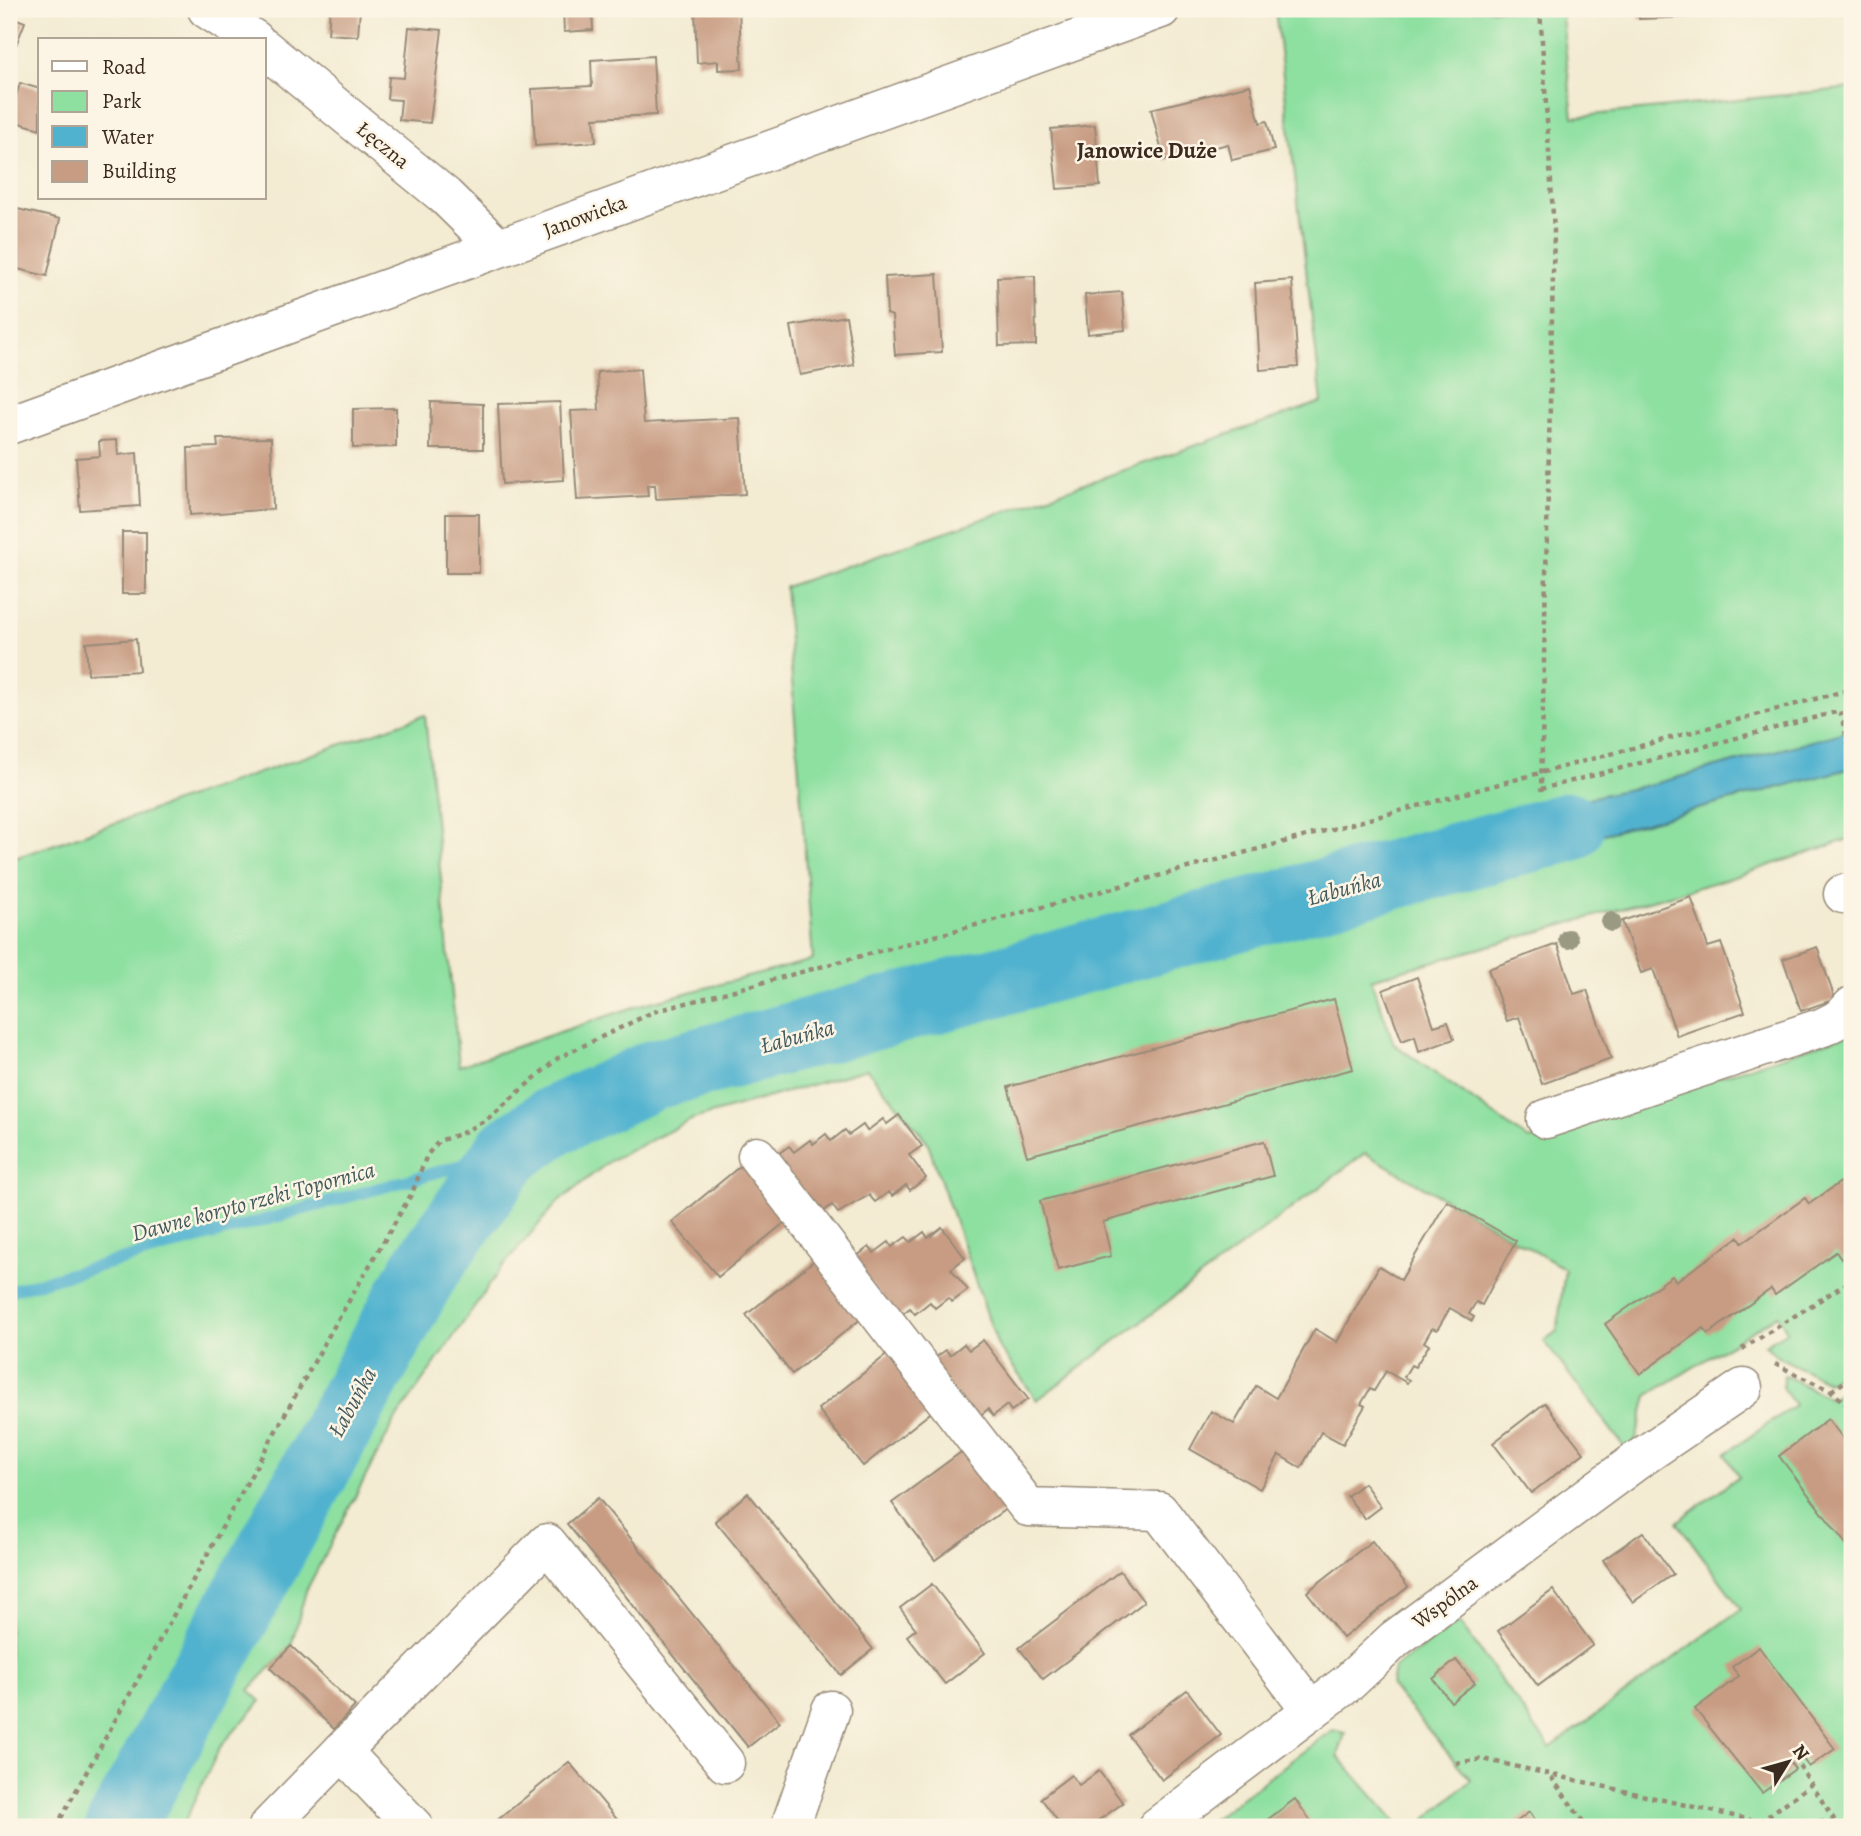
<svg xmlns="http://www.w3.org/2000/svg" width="1861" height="1836" viewBox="0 0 1861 1836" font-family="Alegreya,serif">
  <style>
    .green { fill: #8ee0a1; stroke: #648560; stroke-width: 2 }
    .water { fill: #51b2cf; stroke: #466e76; stroke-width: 2 }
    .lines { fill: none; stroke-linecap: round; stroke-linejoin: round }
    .stream { stroke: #51b2cf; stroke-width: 12 }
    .river { stroke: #51b2cf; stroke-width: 70 }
    .building { fill: #c89c83 }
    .minor-casing { stroke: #978a78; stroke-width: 41 }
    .path { stroke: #978a78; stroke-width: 4.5; stroke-dasharray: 5 5; stroke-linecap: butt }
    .minor { stroke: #fff; stroke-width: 38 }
    .tree { fill: #999a81 }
    .labels { text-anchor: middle; stroke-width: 5; stroke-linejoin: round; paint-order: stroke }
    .street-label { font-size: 21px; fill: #3b2a1e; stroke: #fcf5e5 }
    .neighbourhood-label { font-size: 23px; font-weight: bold; fill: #3b2a1e; stroke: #fcf5e5 }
    .water-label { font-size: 23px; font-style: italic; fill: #435a5c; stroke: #fcf5e5 }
  </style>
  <rect width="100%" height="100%" fill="#fcf5e5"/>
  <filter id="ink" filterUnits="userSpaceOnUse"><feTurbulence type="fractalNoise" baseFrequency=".0143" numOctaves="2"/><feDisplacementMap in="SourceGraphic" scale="14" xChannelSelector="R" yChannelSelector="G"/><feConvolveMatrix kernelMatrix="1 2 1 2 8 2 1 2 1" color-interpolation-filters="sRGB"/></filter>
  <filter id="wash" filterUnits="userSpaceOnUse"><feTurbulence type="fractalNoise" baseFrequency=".00686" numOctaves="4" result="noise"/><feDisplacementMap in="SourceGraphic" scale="28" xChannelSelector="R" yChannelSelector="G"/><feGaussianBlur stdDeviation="1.57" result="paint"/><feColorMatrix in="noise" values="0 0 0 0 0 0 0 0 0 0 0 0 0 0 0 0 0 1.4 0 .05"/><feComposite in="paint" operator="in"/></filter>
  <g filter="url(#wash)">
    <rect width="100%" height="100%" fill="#f3ebd2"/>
    <!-- green -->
    <g class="green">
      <polygon points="1275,9 1561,9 1573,117 1852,88 1852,838 1741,875 1371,979 1394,1044 1529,1140 1852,1033 1852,1827 1417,1827 1471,1780 1391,1686 1394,1668 1459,1622 1550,1748 1741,1609 1677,1522 1739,1476 1725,1454 1795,1405 1782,1387 1784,1375 1831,1399 1848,1388 1839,1375 1828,1382 1775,1355 1765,1345 1787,1331 1778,1315 1647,1396 1636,1440 1625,1448 1544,1341 1557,1331 1565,1269 1365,1153 1037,1400 998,1346 927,1141 867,1069 693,1119 611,1160 558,1202 502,1267 394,1422 306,1591 291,1646 249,1690 261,1701 220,1747 182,1827 9,1827 9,860 425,715 459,1066 640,1005 813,960 785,587 1322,402"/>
      <polygon points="1332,1730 1345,1733 1338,1756 1400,1827 1203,1827"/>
    </g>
    <!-- water -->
    <polygon class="water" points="1852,730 1852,768 1585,839 1555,857 1516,860 1482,870 1470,830 1538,809 1657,783"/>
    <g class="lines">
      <!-- stream -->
      <polyline class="stream" points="9,1291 509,1152"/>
      <!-- river -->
      <polyline class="river" points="120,1827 424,1271 509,1152 553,1121 653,1075 1569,827"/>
    </g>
    <g id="blocks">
      <!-- building -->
      <g class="building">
        <polygon points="330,9 360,9 358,36 328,34"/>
        <polygon points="563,9 592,9 593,30 564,32"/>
        <polygon points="695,9 739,9 742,69 718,70 718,61 697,63"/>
        <polygon points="1639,9 1696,9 1696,17 1639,19"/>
        <polygon points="9,16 25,22 9,63"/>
        <polygon points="409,27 442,30 430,123 399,120 401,100 387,99 389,77 404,78"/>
        <polygon points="653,56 656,115 594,118 596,142 535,146 532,89 592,86 591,60"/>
        <polygon points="20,83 40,89 40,129 9,120"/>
        <polygon points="1250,85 1260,123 1267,121 1274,150 1232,160 1228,144 1164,160 1151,109"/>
        <polygon points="1095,125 1100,186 1057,189 1051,129"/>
        <polygon points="9,207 60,219 47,276 9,267"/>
        <polygon points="937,274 942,352 895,355 892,316 887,314 885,277"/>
        <polygon points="1035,276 1036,345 999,346 997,277"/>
        <polygon points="1292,280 1298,367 1260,370 1255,283"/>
        <polygon points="1122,292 1125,330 1088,334 1085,295"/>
        <polygon points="846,316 854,365 800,375 791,326"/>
        <polygon points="640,369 644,423 740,418 745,494 656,499 655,485 647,485 648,496 577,500 571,411 599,410 597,372"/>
        <polygon points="431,402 483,404 483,449 430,449"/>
        <polygon points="560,402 564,480 502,484 498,404"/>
        <polygon points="396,408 396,447 353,448 353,409"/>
        <polygon points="271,438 273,509 190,515 188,448 218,447 217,439"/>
        <polygon points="117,440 118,455 137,453 140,506 80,510 76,458 100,456 99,441"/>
        <rect x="446" y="514" width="33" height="59"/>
        <rect x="122" y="532" width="24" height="62"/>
        <polygon points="136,639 139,671 88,674 86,643"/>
        <polygon points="1691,897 1708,947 1721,943 1745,1012 1677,1036 1653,969 1641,973 1622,921"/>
        <polygon points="1557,944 1574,994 1587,990 1611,1059 1542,1084 1519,1017 1507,1021 1488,969"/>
        <polygon points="1817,947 1835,999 1801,1011 1783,959"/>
        <polygon points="1417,977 1434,1026 1448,1022 1454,1039 1419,1052 1415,1036 1402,1041 1383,990"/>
        <polygon points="1334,999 1353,1069 1027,1156 1008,1087"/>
        <polygon points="899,1115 922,1146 909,1155 926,1178 910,1190 906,1185 892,1196 889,1192 875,1202 869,1195 838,1213 832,1205 819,1215 774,1157 789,1146 794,1152 810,1140 813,1144 826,1134 831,1141 845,1130 849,1135 863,1125 867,1131 883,1119 887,1124"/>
        <polygon points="1264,1141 1273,1176 1103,1222 1111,1256 1058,1270 1040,1201"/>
        <polygon points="744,1163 789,1219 718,1277 672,1222"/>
        <polygon points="1852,1174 1852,1251 1841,1259 1836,1252 1775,1295 1771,1289 1708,1334 1704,1328 1640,1374 1605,1324 1672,1276 1676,1281 1739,1237 1742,1243 1805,1198 1809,1204"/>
        <polygon points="1447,1201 1516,1241 1482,1305 1476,1302 1469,1314 1474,1317 1472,1321 1450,1308 1437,1330 1432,1328 1424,1342 1429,1345 1415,1367 1411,1365 1404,1377 1409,1380 1407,1383 1386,1371 1374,1391 1370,1389 1361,1404 1365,1406 1343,1444 1321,1432 1301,1468 1279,1455 1260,1489 1190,1449 1211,1411 1234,1424 1256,1386 1276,1398 1315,1329 1337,1342 1379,1266 1401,1280"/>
        <polygon points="942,1227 965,1258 951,1269 968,1290 952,1302 948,1298 935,1308 930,1302 915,1314 910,1308 897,1318 852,1260 869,1247 874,1253 889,1242 892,1247 906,1237 911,1242 924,1232 928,1238"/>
        <polygon points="816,1259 862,1318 792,1374 746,1315"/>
        <polygon points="983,1340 1028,1399 1011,1411 1007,1405 993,1416 988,1409 975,1420 930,1361 946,1350 950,1355 964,1344 969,1350"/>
        <polygon points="889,1353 934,1410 863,1466 818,1409"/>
        <polygon points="1545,1403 1584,1453 1531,1493 1493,1443"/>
        <polygon points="1828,1419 1852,1450 1852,1552 1779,1456"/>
        <polygon points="964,1450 1007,1508 935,1560 892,1503"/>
        <polygon points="1364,1483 1381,1507 1365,1519 1347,1496"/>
        <polygon points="748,1493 873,1649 841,1675 715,1521"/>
        <polygon points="598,1498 780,1722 748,1747 567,1524"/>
        <polygon points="1643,1532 1673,1574 1633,1602 1603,1560"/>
        <polygon points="1372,1541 1408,1587 1343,1638 1307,1592"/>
        <polygon points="1120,1571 1144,1602 1043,1679 1019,1648"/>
        <polygon points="932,1584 985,1653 945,1684 907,1636 916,1629 900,1608"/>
        <polygon points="1553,1590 1593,1645 1538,1686 1498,1631"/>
        <polygon points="291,1646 355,1706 334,1729 270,1668"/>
        <polygon points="1759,1647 1835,1749 1809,1767 1798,1753 1789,1761 1795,1769 1762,1793 1695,1709 1739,1676 1732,1667"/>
        <polygon points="1456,1660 1475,1683 1451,1702 1433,1679"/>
        <polygon points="1187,1690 1221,1735 1162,1780 1128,1735"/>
        <polygon points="569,1762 621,1824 617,1827 489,1827"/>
        <polygon points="1099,1771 1123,1803 1089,1827 1062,1827 1041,1798 1071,1775 1079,1785"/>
        <polygon points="1295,1799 1315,1827 1272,1827 1267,1820"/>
        <polygon points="1529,1812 1540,1827 1510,1827"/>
      </g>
    </g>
  </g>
  <g filter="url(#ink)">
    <use href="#blocks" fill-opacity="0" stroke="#978a78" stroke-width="2"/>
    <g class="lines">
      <!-- minor casing -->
      <g class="minor-casing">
        <g id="minor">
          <polyline points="207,9 255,40"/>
          <polyline points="264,48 445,196 497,247"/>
          <polyline points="9,425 1161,9"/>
          <polyline points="1843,894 1852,895"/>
          <polyline points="1546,1119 1823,1027 1841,1018 1852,1006"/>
          <polyline points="757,1156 1028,1507 1159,1511 1311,1710"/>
          <polyline points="342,1751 547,1543 725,1763"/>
          <polyline points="268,1827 342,1751 414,1827"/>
          <polyline points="790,1827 831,1710"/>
          <polyline points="1157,1827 1349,1682 1395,1639 1636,1461 1743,1388"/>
        </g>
      </g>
      <!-- path -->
      <g class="path">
        <polyline points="1540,9 1554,231 1541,789 1840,711 1852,758"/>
        <polyline points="1742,1349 1852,1280"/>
        <polyline points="1775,1364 1831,1391 1852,1409"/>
        <polyline points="1831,1391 1852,1377"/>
        <polyline points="1794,1757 1835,1821"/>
        <polyline points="1456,1763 1483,1759 1760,1822 1836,1822 1840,1827"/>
        <polyline points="1551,1777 1587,1827"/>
        <polyline points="1760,1822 1810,1785"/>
        <polyline points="56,1827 329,1335 412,1193 427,1155 439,1141 462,1133 486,1120 558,1058 653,1012 1852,689"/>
      </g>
      <!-- minor -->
      <use href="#minor" class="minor"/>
    </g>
    <!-- trees -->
    <g class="tree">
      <circle cx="1611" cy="922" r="10"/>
      <circle cx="1568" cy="939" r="10"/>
    </g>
  </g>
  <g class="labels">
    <!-- street labels -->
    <g class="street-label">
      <text transform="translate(383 145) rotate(39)" y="7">Łęczna</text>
      <text transform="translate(585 216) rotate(-20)" y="7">Janowicka</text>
      <text transform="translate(1445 1602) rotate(-36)" y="7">Wspólna</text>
    </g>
    <!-- neighbourhood labels -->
    <g class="neighbourhood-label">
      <text x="1147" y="158">Janowice Duże</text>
    </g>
    <!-- water labels -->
    <g class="water-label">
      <text transform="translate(1344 888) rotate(-15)" y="8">Łabuńka</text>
      <text transform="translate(797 1036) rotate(-15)" y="8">Łabuńka</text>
      <text transform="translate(253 1201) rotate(-15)" y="8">Dawne koryto rzeki Topornica</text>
      <text transform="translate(352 1402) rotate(-61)" y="8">Łabuńka</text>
    </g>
  </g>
  <!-- margin -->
  <rect width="1861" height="1836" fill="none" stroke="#fcf5e5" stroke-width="35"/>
  <!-- legend -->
  <rect x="38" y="38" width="228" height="161" fill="#fcf5e5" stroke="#afa495" stroke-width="2"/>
  <rect x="52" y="61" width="35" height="10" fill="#ffffff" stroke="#afa495" stroke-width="2"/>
  <text x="102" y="74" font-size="21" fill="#3b2a1e">Road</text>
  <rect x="52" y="91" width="35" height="21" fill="#8ee0a1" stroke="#afa495" stroke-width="2"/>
  <text x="102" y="108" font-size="21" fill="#3b2a1e">Park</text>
  <rect x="52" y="126" width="35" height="21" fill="#51b2cf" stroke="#afa495" stroke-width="2"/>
  <text x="102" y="144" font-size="21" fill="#3b2a1e">Water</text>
  <rect x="52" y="161" width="35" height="21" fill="#c89c83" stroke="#afa495" stroke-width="2"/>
  <text x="102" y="178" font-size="21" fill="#3b2a1e">Building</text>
  <!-- north arrow -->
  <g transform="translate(1788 1762) rotate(53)" stroke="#fcf5e5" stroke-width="5" paint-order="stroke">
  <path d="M0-5L12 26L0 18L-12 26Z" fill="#3b2a1e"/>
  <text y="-10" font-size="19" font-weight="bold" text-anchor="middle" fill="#3b2a1e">N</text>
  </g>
</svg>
